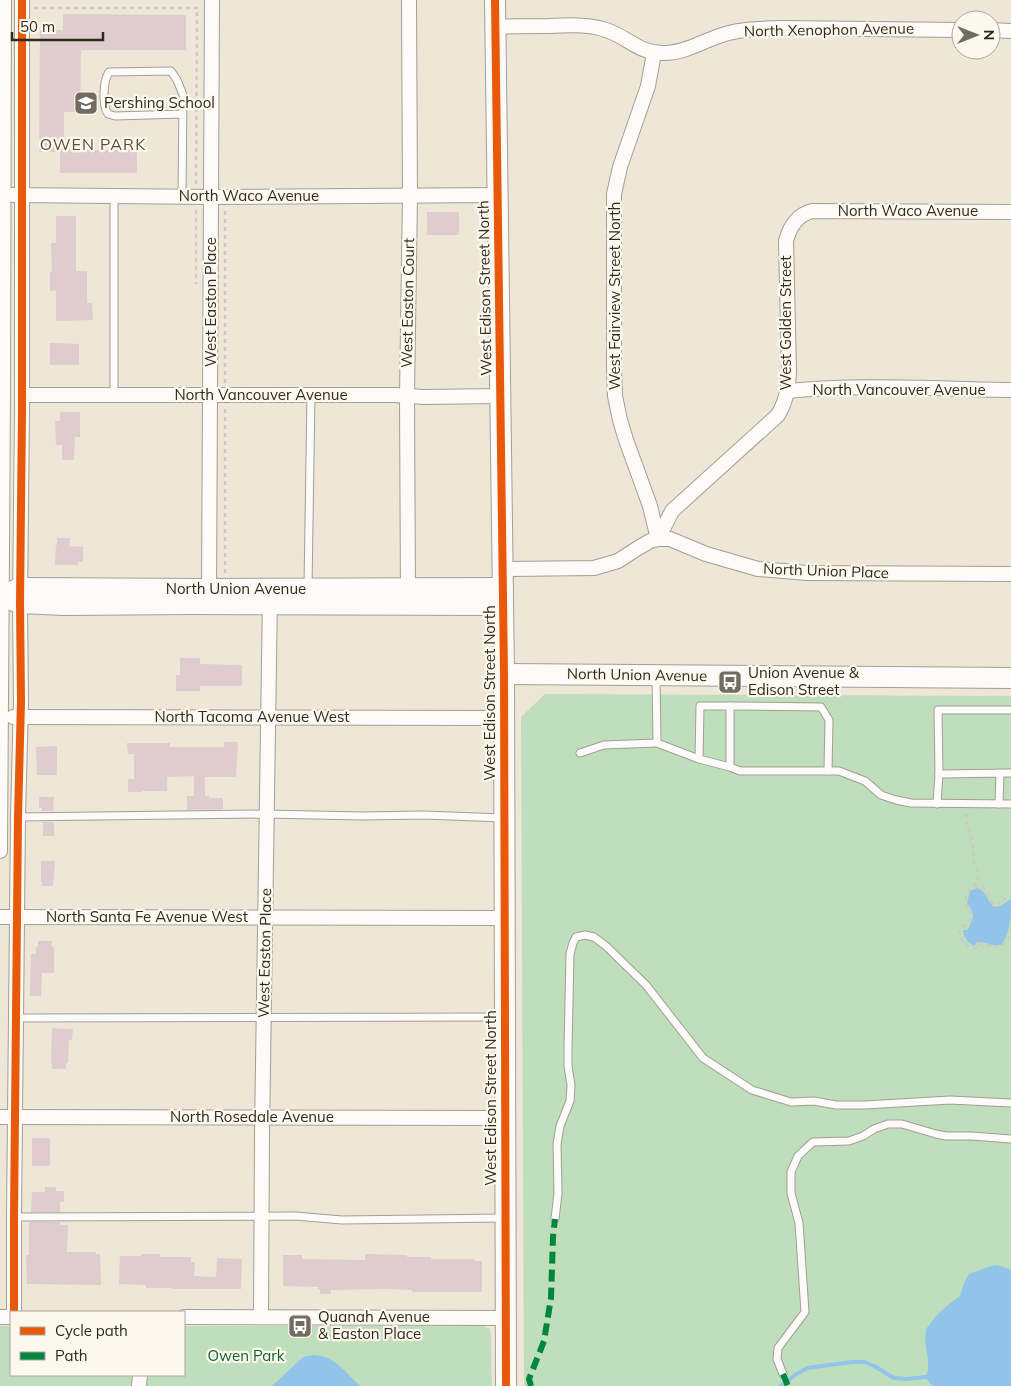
<svg xmlns="http://www.w3.org/2000/svg" width="1011" height="1386" viewBox="0 0 1011 1386" font-family="Mulish,sans-serif">
  <style>
    .green { fill: #bfdebb }
    .water { fill: #92c4ea }
    .lines { fill: none; stroke-linecap: round; stroke-linejoin: round }
    .stream { stroke: #92c4ea; stroke-width: 4 }
    .building { fill: #dfcccf }
    .lane-casing { stroke: #a49e93; stroke-width: 9 }
    .street-casing { stroke: #a49e93; stroke-width: 16 }
    .secondary-casing { stroke: #a49e93; stroke-width: 22 }
    .path { stroke: #cdcac5; stroke-width: 2.5; stroke-dasharray: 4 4; stroke-linecap: butt }
    .lane { stroke: #fcfbf9; stroke-width: 7 }
    .street { stroke: #fcfbf9; stroke-width: 14 }
    .secondary { stroke: #fcfbf9; stroke-width: 20 }
    .quiet { stroke: #00873e; stroke-width: 6; stroke-dasharray: 12 6; stroke-linecap: butt }
    .cycleway-casing { stroke: #fdf8ed; stroke-width: 11 }
    .cycleway { stroke: #e8590c; stroke-width: 8 }
    .labels { text-anchor: middle; stroke-width: 4.5; stroke-linejoin: round; paint-order: stroke }
    .street-label { font-size: 15px; fill: #2f2a20; stroke: #fdf8ed }
    .poi-label { font-size: 15px; fill: #2f2a20; stroke: #fdf8ed; text-anchor: start }
    .park-label { font-size: 15px; fill: #0e632c; stroke: #fdf8ed }
    .neighbourhood-label { font-size: 16px; letter-spacing: 1px; fill: #594f37; stroke: #fdf8ed }
  </style>
  <rect width="100%" height="100%" fill="#eee6d7"/>
  <!-- green -->
  <g class="green">
    <polygon points="545,694 1011,696 1011,1386 524,1386 521,717"/>
    <polygon points="0,1326 11,1326 11,1375 184,1375 184,1326 484,1326 490,1329 491,1338 492,1386 0,1386"/>
  </g>
  <!-- water -->
  <g class="water">
    <path d="M 977,888 C 990,892 987,910 1000,906 C 1004,904 1007,901 1011,899 C 1011,914 1011,934 1001,945 C 992,947 986,941 977,942 L 974,946 C 967,942 964,938 963,930 L 968,930 C 973,916 976,917 967,903 L 970,891 Z"/>
    <polygon points="998,1265 1011,1270 1011,1386 932,1386 927,1380 926,1375 928,1370 928,1359 925,1340 926,1329 936,1316 948,1305 960,1296 964,1283 969,1274 991,1266"/>
    <path d="M 313,1355 C 334,1355 345,1372 360,1386 L 272,1386 L 303,1357 Z"/>
  </g>
  <g class="lines">
    <!-- stream -->
    <polyline class="stream" points="781,1386 795,1375 807,1368 852,1362 865,1362 874,1366 894,1378 906,1379 926,1377"/>
  </g>
  <!-- building -->
  <g class="building">
    <polygon points="63,14 186,15 186,50 81,50 80,112 64,112 64,150 137,150 137,173 60,173 60,152 39,152 40,30 63,30"/>
    <rect x="427" y="212" width="32" height="23"/>
    <polygon points="56,216 76,216 76,271 87,271 87,303 92,303 93,320 56,321 56,290 50,291 50,272 52,272 51,243 56,243"/>
    <polygon points="50,343 79,344 79,365 50,365"/>
    <polygon points="60,412 80,412 80,437 75,437 74,460 62,460 62,445 56,445 55,421 60,421"/>
    <polygon points="57,538 70,538 70,546 83,547 83,562 78,562 78,565 55,565 56,545 57,545"/>
    <polygon points="180,658 200,658 200,664 242,665 242,686 200,686 200,691 176,691 176,675 180,675"/>
    <polygon points="224,742 238,742 236,777 205,777 205,796 209,796 209,798 223,798 223,809 187,810 187,796 194,796 194,776 167,777 167,791 142,791 142,792 128,792 128,779 134,779 134,754 128,754 127,743 170,743 170,747 224,747"/>
    <polygon points="57,746 57,775 37,775 36,747"/>
    <polygon points="39,797 54,797 53,811 42,811 42,808 39,808"/>
    <rect x="43" y="822" width="11" height="14"/>
    <polygon points="41,861 55,861 53,886 42,886 42,882 41,882"/>
    <polygon points="38,941 52,941 52,947 54,947 54,973 42,973 41,996 30,996 31,954 36,954 36,947 38,947"/>
    <polygon points="52,1028 73,1029 72,1040 69,1040 68,1063 66,1063 66,1069 52,1069 52,1063 51,1063"/>
    <rect x="32" y="1138" width="18" height="28"/>
    <polygon points="45,1187 56,1187 56,1191 64,1191 64,1202 60,1202 60,1212 31,1212 32,1192 45,1192"/>
    <polygon points="29,1222 60,1222 60,1225 68,1225 67,1252 96,1252 96,1254 100,1254 101,1285 27,1284 26,1255 29,1255"/>
    <polygon points="141,1254 160,1254 160,1257 191,1257 191,1262 195,1262 194,1276 216,1277 217,1258 242,1259 241,1289 173,1289 173,1288 146,1288 146,1285 119,1284 120,1256 141,1256"/>
    <polygon points="367,1254 407,1255 407,1257 431,1257 431,1259 474,1259 474,1261 482,1261 482,1292 412,1292 412,1290 385,1289 331,1290 331,1294 320,1294 320,1289 318,1289 318,1287 283,1286 283,1255 302,1255 302,1259 365,1260 365,1255"/>
  </g>
  <g class="lines">
    <!-- lane casing -->
    <g class="lane-casing">
      <g id="lane">
        <polyline points="114,196 114,396"/>
        <path d="M 182,196 L 183,95 L 177,80 L 171,71 L 109,72 C 103,81 102,105 108,114 L 115,116 L 183,114"/>
        <polyline points="308,587 311,395"/>
        <polyline points="656,676 657,743 699,759 730,767 740,771 839,771 865,781 881,795 896,800 911,803 1011,804"/>
        <polyline points="730,706 821,707 829,720 828,771"/>
        <polyline points="580,753 604,745 657,743"/>
        <polyline points="699,759 700,706 730,706 730,767"/>
        <polyline points="939,774 1011,773"/>
        <polyline points="937,804 939,774 938,710 1011,710"/>
        <polyline points="999,804 1000,773"/>
        <polyline points="18,817 266,814 362,816 423,815 504,818"/>
        <polyline points="17,1018 504,1017"/>
        <polyline points="14,1217 295,1216 342,1220 503,1218"/>
        <polyline points="555,1219 558,1193 557,1144 560,1126 570,1101 571,1085 568,1066 568,1048 570,954 573,943 576,937 585,935 594,937 606,946 646,985 703,1058 752,1090 791,1102 814,1101 836,1105 865,1105 950,1100 1011,1103"/>
        <polyline points="783,1374 777,1359 778,1348 805,1312 799,1223 791,1193 791,1172 798,1156 813,1142 849,1141 863,1136 874,1129 888,1124 902,1124 936,1134 946,1136 972,1136 1011,1139"/>
      </g>
    </g>
    <!-- street casing -->
    <g class="street-casing">
      <g id="street">
        <path d="M 496,27 C 513,26 531,26 549,26 C 567,25 588,24 606,30 C 628,37 639,54 665,53 C 683,53 702,42 719,36 C 738,29 759,29 779,28 L 961,30"/>
        <polyline points="991,30 1011,31"/>
        <polyline points="654,53 648,86 620,167 614,194 614,368 615,396 620,420 626,440 650,506 658,539"/>
        <polyline points="13,195 211,197 497,195"/>
        <path d="M 788,391 C 861,384 937,389 1011,390"/>
        <polyline points="22,395 395,395 424,397 500,396"/>
        <path d="M 658,539 L 672,511 L 778,415 C 787,399 788,389 789,371 L 786,241 C 790,226 797,215 812,211 L 1011,212"/>
        <polyline points="502,569 594,568 618,561 638,548 650,541 658,539 670,539 706,554 758,569 808,573 1011,574"/>
        <polyline points="209,596 212,0"/>
        <polyline points="408,597 407,396 410,195 409,0"/>
        <polyline points="13,717 504,718"/>
        <polyline points="0,851 3,396 4,0"/>
        <polyline points="0,917 504,918"/>
        <polyline points="0,1117 505,1118"/>
        <polyline points="14,1312 14,1217 18,817 21,701 20,603 22,412 22,0"/>
        <polyline points="0,1317 11,1317"/>
        <polyline points="184,1317 505,1318"/>
        <polyline points="261,1317 262,1132 270,595"/>
        <polyline points="139,1386 140,1375"/>
      </g>
    </g>
    <!-- secondary casing -->
    <g class="secondary-casing">
      <g id="secondary">
        <polyline points="495,0 504,674 506,1386"/>
        <polyline points="0,596 20,603 65,605 190,604 503,605"/>
        <polyline points="1,596 20,588 209,589 503,588"/>
        <polyline points="504,674 1011,678"/>
      </g>
    </g>
    <!-- path -->
    <g class="path">
      <polyline points="34,8 198,8"/>
      <polyline points="196,184 197,8"/>
      <polyline points="196,210 196,284"/>
      <polyline points="225,383 225,209"/>
      <polyline points="225,573 225,406"/>
      <path d="M 966,813 C 966,825 971,836 973,847 C 974,852 973,858 974,863 C 976,869 980,875 977,881 C 974,888 967,889 966,896 C 964,907 972,910 971,917 C 969,924 964,924 961,929 C 956,938 967,946 974,949 L 976,948 L 979,944 C 983,944 986,945 991,946 C 1005,950 1009,938 1011,927"/>
      <path d="M 974,886 C 990,887 985,894 993,904 L 998,904 L 1005,899 L 1011,898"/>
    </g>
    <!-- lane -->
    <use href="#lane" class="lane"/>
    <!-- street -->
    <use href="#street" class="street"/>
    <!-- secondary -->
    <use href="#secondary" class="secondary"/>
    <!-- quiet -->
    <g class="quiet">
      <polyline points="783,1374 788,1386"/>
      <polyline points="531,1386 529,1379 544,1341 551,1298 553,1237 555,1219"/>
    </g>
    <!-- cycleway casing -->
    <g class="cycleway-casing">
      <g id="cycleway">
        <polyline points="495,0 504,674 506,1386"/>
        <polyline points="14,1312 14,1217 18,817 21,701 20,603 22,412 22,0"/>
      </g>
    </g>
    <!-- cycleway -->
    <use href="#cycleway" class="cycleway"/>
  </g>
  <!-- icons -->
  <defs>
    <g id="school-square" transform="scale(1.25)"><rect x="-9" y="-9" width="18" height="18" rx="4" fill="#726c60" stroke="#fdf8ed"/><path d="M0-5L7-2L0 1L-7-2ZM-4 1L0 2.5L4 1V4Q0 6-4 4Z" fill="#fff"/></g>
    <g id="bus-square" transform="scale(1.25)"><rect x="-9" y="-9" width="18" height="18" rx="4" fill="#726c60" stroke="#fdf8ed"/><path d="M-5-6H5V4H4V6H2V4H-2V6H-4V4H-5ZM-3.5-4V0h7V-4ZM-3.5 1.2v1.5H-2V1.2ZM2 1.2v1.5H3.5V1.2Z" fill="#fff"/></g>
  </defs>
  <g fill-rule="evenodd">
    <use href="#school-square" x="86" y="103"/>
    <use href="#bus-square" x="730" y="682"/>
    <use href="#bus-square" x="300" y="1326"/>
  </g>
  <g class="labels">
    <!-- street labels -->
    <g class="street-label">
      <text transform="translate(829 30) rotate(-1)" y="5">North Xenophon Avenue</text>
      <text x="249" y="201">North Waco Avenue</text>
      <text x="908" y="216">North Waco Avenue</text>
      <text transform="translate(485 288) rotate(-91)" y="5">West Edison Street North</text>
      <text transform="translate(615 296) rotate(-90)" y="5">West Fairview Street North</text>
      <text transform="translate(211 302) rotate(-90)" y="5">West Easton Place</text>
      <text transform="translate(408 303) rotate(-89)" y="5">West Easton Court</text>
      <text transform="translate(786 323) rotate(-90)" y="5">West Golden Street</text>
      <text x="899" y="395">North Vancouver Avenue</text>
      <text x="261" y="400">North Vancouver Avenue</text>
      <text transform="translate(826 571) rotate(2)" y="5">North Union Place</text>
      <text x="236" y="594">North Union Avenue</text>
      <text transform="translate(637 675) rotate(1)" y="5">North Union Avenue</text>
      <text transform="translate(490 693) rotate(-90)" y="5">West Edison Street North</text>
      <text x="252" y="722">North Tacoma Avenue West</text>
      <text x="147" y="922">North Santa Fe Avenue West</text>
      <text transform="translate(265 953) rotate(-89)" y="5">West Easton Place</text>
      <text transform="translate(491 1098) rotate(-90)" y="5">West Edison Street North</text>
      <text x="252" y="1122">North Rosedale Avenue</text>
    </g>
    <!-- poi labels -->
    <g class="poi-label">
      <text x="104" y="108">Pershing School</text>
      <text x="748" y="678">Union Avenue &amp;<tspan x="748" dy="17">Edison Street</tspan></text>
      <text x="318" y="1322">Quanah Avenue<tspan x="318" dy="17">&amp; Easton Place</tspan></text>
    </g>
    <!-- park labels -->
    <g class="park-label">
      <text x="246" y="1361">Owen Park</text>
    </g>
    <!-- neighbourhood labels -->
    <g class="neighbourhood-label">
      <text x="93" y="150">OWEN PARK</text>
    </g>
  </g>
  <!-- legend -->
  <rect x="10" y="1311" width="175" height="65" fill="#fdf8ed" stroke="#aba69b"/>
  <rect x="20" y="1327" width="25" height="8" fill="#e8590c" stroke="#aba69b"/>
  <text x="55" y="1336" font-size="15" fill="#2f2a20">Cycle path</text>
  <rect x="20" y="1352" width="25" height="8" fill="#00873e" stroke="#aba69b"/>
  <text x="55" y="1361" font-size="15" fill="#2f2a20">Path</text>
  <!-- north arrow -->
  <g transform="translate(976 35) rotate(90)"><circle r="24" fill="#fdf8ed" stroke="#aba69b"/>
  <path d="M0-4L9 19L0 12L-9 19Z" fill="#726c60"/>
  <text y="-8" font-size="14" font-weight="bold" text-anchor="middle" fill="#2f2a20">N</text>
  </g>
  <!-- scale -->
  <path d="M12 32v8h91v-8" fill="none" stroke="#2f2a20" stroke-width="2.5"/>
  <text x="20" y="32" font-size="15" fill="#2f2a20" stroke="#fdf8ed" stroke-width="4" paint-order="stroke">50 m</text>
</svg>
